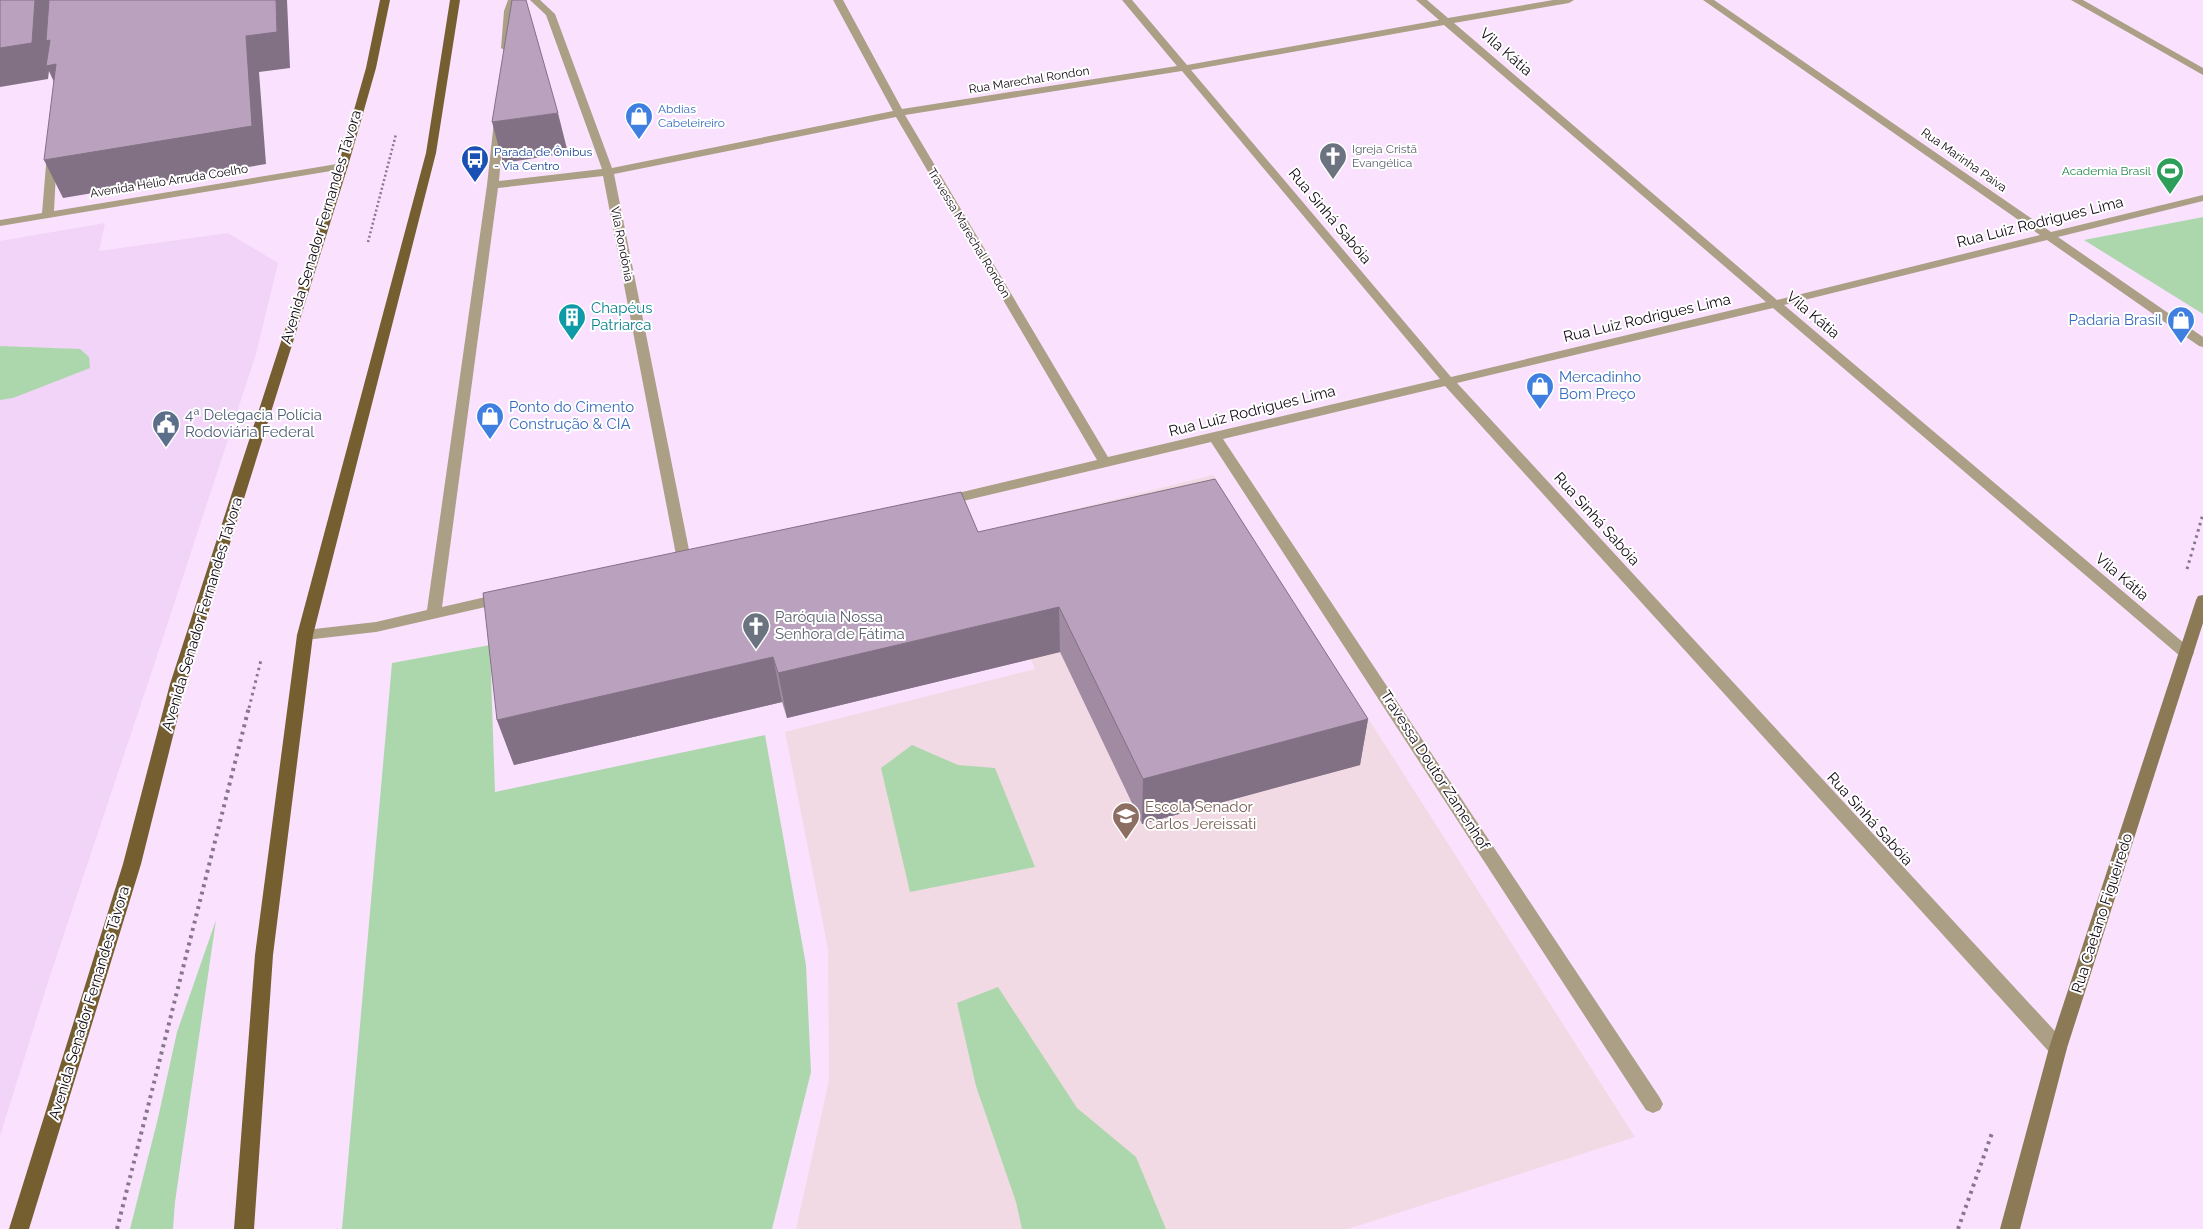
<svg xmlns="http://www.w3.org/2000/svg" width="2203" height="1229" viewBox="0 0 2203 1229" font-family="Raleway,sans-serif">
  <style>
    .built { fill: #f1d4f7 }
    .education { fill: #f2dae4 }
    .green { fill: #acd7ac }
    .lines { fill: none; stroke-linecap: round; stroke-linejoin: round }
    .path-far2 { stroke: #87778a; stroke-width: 2.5; stroke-dasharray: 2 2.5; stroke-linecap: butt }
    .path-far1 { stroke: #87778a; stroke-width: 3; stroke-dasharray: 2.5 4; stroke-linecap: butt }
    .path { stroke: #87778a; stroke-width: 4; stroke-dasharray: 3 4.5; stroke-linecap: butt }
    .street { fill: #ab9f86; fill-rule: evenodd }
    .secondary { fill: #8b7a55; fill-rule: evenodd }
    .primary { fill: #755f30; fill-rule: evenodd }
    .wall { fill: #a08ba3 }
    .shaded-wall { fill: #827185 }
    .building { fill: #baa2be; stroke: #827185 }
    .labels { text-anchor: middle; stroke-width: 4; stroke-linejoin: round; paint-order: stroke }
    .far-street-label { font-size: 12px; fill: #120a13; stroke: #fff }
    .far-shop-label { font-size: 12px; fill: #366cbe; stroke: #fff; text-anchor: start }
    .far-worship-label { font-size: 12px; fill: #5b616d; stroke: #fff; text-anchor: start }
    .far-transit-label { font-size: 12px; fill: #164399; stroke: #fff; text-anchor: start }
    .far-leisure-label { font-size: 12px; fill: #27864d; stroke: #fff; text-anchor: end }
    .street-label { font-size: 15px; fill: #120a13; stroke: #fff }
    .culture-label { font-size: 15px; fill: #0d838f; stroke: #fff; text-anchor: start }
    .shop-label { font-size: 15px; fill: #366cbe; stroke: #fff; text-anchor: start }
    .service-label { font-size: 15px; fill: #4e5e75; stroke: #fff; text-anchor: start }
    .worship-label { font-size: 15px; fill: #5b616d; stroke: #fff; text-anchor: start }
    .education-label { font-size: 15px; fill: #785e54; stroke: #fff; text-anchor: start }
  </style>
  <rect width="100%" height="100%" fill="#fae2ff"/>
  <!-- built -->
  <polygon class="built" points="105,223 99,251 228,233 278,263 256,354 156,659 48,982 0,1136 0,241"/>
  <!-- education -->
  <polygon class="education" points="1213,475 1635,1137 1348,1229 796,1229 829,1080 828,949 785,732 1035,669 979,533"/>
  <!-- green -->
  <g class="green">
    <polygon points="2203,217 2203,314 2084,240"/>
    <polygon points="0,346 80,349 89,357 90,368 13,398 0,400"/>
    <polygon points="490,645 495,792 765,735 806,965 811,1072 772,1229 342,1229 392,663"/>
    <polygon points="912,745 958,765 995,768 1035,867 910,892 881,768"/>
    <polygon points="216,920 175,1202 173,1229 130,1229 158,1118 177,1032"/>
    <polygon points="998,987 1077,1108 1136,1157 1166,1229 1022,1229 1016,1202 976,1086 957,1003"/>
  </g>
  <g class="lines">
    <!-- path-far2 -->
    <polyline class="path-far2" points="368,242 396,134"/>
    <!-- path-far1 -->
    <g class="path-far1">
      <polyline points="2187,569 2203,514"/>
      <polyline points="249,708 261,660"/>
    </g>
    <!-- path -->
    <g class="path">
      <polyline points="117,1229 249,707"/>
      <polyline points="1958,1229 1992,1133"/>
    </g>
    <!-- street -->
    <g class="street">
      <polygon points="508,0 518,0 514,11 511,48 506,51 501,48 504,11"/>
      <path d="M 530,0 L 540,0 L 555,14 L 612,168 L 893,111 L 833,0 L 843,0 L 902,109 L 1177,66 L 1122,0 L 1132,0 L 1187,65 L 1439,20 L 1416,0 L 1427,0 L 1448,18 L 1553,0 L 1574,0 L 1569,3 L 1454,23 L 1777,300 L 2040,235 L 1703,0 L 1714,0 L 2051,232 L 2203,195 L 2203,201 L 2058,237 L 2203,337 L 2203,347 L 2199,346 L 2047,240 L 1784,305 L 2191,649 L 2194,653 L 2191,657 L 2186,658 L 2181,657 L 1773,308 L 1457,383 L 2065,1042 L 2067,1048 L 2065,1054 L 2058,1056 L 2051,1054 L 1445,386 L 1223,439 L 1660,1098 L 1663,1104 L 1660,1110 L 1653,1113 L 1646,1110 L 1211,442 L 942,506 L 937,504 L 935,501 L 937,498 L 1097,460 L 896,117 L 614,174 L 691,560 L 689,563 L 679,563 L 677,560 L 603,176 L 498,188 L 442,607 L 503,593 L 508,594 L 510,598 L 508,602 L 503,603 L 376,632 L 305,640 L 300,639 L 297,635 L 300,631 L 305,630 L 376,622 L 427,610 L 487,185 L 494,121 L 499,118 L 504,121 L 499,181 L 602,169 L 546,15 ZM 1444,25 L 1766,302 L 1451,377 L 1191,70 ZM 1182,71 L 1440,379 L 1108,457 L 905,115 Z"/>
      <polygon points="2071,0 2083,0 2203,68 2203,75"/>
      <polygon points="52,150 57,153 54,211 343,163 348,166 343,169 0,226 0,220 42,213 47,153"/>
    </g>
    <!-- secondary -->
    <polygon class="secondary" points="2203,595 2203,623 2067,1048 2020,1229 2000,1229 2049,1048 2196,600 2198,596"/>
    <!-- primary -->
    <g class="primary">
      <polygon points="380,0 390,0 376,68 348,166 186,684 141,864 29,1229 9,1229 123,864 170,684 338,166 366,68"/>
      <polygon points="450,0 460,0 436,153 313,635 273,955 254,1229 234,1229 255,955 297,635 426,153"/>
    </g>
  </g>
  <!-- wall -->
  <polygon class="wall" points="978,532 1368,719 1360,765 1142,824 1060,652 787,718 782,702 514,765 497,720"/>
  <!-- shaded-wall -->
  <g class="shaded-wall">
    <polygon points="35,0 53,0 56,64 63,102 49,71 48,79 0,87 0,48"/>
    <polygon points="276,0 287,0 290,68 259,72 266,164 63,198 44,160 246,36"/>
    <polygon points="558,113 568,153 503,163 492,122"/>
    <polygon points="1059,607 1060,652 787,718 778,673"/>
    <polygon points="773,657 782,702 514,765 497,720"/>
    <polygon points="1368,719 1360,765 1142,824 1143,779"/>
  </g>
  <!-- building -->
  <g class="building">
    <polygon points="0,0 35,0 32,43 0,48"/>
    <polygon points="49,0 276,0 277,32 246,36 252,126 44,160 56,64 46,66 50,40 46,41"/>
    <polygon points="512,0 526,0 558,113 492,122"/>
    <polygon points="1215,479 1368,719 1143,779 1059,607 778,673 773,657 497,720 483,593 961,492 978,532"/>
  </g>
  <!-- icons -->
  <defs>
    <g id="shop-pin" transform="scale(1.4375)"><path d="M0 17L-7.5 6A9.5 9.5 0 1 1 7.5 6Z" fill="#3f7fe0" stroke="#fff"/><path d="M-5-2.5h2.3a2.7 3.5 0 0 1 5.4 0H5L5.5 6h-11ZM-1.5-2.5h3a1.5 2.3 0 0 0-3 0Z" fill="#fff"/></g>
    <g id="church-pin" transform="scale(1.4375)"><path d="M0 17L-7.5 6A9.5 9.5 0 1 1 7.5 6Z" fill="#6b7280" stroke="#fff"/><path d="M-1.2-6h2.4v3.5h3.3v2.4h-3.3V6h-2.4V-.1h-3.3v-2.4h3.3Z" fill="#fff"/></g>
    <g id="bus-pin" transform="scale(1.4375)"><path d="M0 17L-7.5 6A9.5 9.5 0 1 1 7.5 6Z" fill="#1a4fb4" stroke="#fff"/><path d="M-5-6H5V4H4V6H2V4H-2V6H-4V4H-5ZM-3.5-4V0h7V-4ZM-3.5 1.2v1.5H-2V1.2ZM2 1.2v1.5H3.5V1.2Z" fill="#fff"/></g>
    <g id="stadium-pin" transform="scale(1.4375)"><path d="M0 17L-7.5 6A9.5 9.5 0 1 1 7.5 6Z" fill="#2e9e5b" stroke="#fff"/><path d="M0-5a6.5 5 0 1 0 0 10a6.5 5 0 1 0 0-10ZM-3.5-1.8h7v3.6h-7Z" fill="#fff"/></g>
    <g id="building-pin" transform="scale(1.4375)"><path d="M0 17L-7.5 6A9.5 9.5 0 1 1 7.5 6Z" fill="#0f9aa8" stroke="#fff"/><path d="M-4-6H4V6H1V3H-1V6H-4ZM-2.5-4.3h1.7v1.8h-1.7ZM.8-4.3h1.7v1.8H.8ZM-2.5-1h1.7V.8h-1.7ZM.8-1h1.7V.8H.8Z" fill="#fff"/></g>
    <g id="civic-pin" transform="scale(1.4375)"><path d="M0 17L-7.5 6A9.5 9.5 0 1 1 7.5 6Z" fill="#5c6f8a" stroke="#fff"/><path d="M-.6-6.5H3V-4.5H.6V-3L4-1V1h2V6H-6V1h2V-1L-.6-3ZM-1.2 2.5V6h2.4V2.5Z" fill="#fff"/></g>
    <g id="school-pin" transform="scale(1.4375)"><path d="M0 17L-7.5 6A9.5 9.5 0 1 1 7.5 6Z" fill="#8d6e63" stroke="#fff"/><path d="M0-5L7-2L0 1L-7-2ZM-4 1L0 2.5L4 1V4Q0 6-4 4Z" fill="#fff"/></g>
  </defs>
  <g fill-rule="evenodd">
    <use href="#shop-pin" x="639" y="116"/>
    <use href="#church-pin" x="1333" y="156"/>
    <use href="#bus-pin" x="475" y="159"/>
    <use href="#stadium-pin" x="2170" y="171"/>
    <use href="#building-pin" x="572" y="317"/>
    <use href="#shop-pin" x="2181" y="320"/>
    <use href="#shop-pin" x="1540" y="386"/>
    <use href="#shop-pin" x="490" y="416"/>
    <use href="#civic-pin" x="166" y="424"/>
    <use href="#church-pin" x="756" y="626"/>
    <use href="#school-pin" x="1126" y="816"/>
  </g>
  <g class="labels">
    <!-- far-street labels -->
    <g class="far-street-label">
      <text transform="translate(1029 80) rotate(-9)" y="4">Rua Marechal Rondon</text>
      <text transform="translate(1964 160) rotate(35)" y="4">Rua Marinha Paiva</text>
      <text transform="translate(169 181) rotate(-9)" y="4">Avenida Hélio Arruda Coelho</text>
      <text transform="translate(969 233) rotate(59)" y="4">Travessa Marechal Rondon</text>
      <text transform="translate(622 244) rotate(79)" y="4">Vila Rondônia</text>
    </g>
    <!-- far-shop labels -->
    <g class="far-shop-label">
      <text x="658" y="113">Abdias<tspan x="658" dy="14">Cabeleireiro</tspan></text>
    </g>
    <!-- far-worship labels -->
    <g class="far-worship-label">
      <text x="1352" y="153">Igreja Cristã<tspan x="1352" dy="14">Evangélica</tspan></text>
    </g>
    <!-- far-transit labels -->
    <g class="far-transit-label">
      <text x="494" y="156">Parada de Ônibus<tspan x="494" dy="14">- Via Centro</tspan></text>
    </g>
    <!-- far-leisure labels -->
    <g class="far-leisure-label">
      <text x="2151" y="175">Academia Brasil</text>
    </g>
    <!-- street labels -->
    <g class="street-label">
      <text transform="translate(1506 52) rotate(41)" y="5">Vila Kátia</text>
      <text transform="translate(1330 216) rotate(50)" y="5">Rua Sinhá Sabóia</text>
      <text transform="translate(2040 222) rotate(-14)" y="5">Rua Luiz Rodrigues Lima</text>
      <text transform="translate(321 227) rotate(-73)" y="5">Avenida Senador Fernandes Távora</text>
      <text transform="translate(1813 315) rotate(40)" y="5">Vila Kátia</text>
      <text transform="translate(1647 318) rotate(-13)" y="5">Rua Luiz Rodrigues Lima</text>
      <text transform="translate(1252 411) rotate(-14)" y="5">Rua Luiz Rodrigues Lima</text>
      <text transform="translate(1597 519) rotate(48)" y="5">Rua Sinhá Sabóia</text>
      <text transform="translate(2122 577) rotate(40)" y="5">Vila Kátia</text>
      <text transform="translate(202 614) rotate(-73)" y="5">Avenida Senador Fernandes Távora</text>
      <text transform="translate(1435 770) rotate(57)" y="5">Travessa Doutor Zamenhof</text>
      <text transform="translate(1870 819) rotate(48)" y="5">Rua Sinhá Sabóia</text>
      <text transform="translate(2102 913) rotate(-72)" y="5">Rua Caetano Figueiredo</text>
      <text transform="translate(89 1003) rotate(-73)" y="5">Avenida Senador Fernandes Távora</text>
    </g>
    <!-- culture labels -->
    <g class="culture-label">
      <text x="591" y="313">Chapéus<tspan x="591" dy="17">Patriarca</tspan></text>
    </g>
    <!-- shop labels -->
    <g class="shop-label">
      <text x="2162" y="325" text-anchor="end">Padaria Brasil</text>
      <text x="1559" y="382">Mercadinho<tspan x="1559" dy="17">Bom Preço</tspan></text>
      <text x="509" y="412">Ponto do Cimento<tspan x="509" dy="17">Construção &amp; CIA</tspan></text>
    </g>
    <!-- service labels -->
    <g class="service-label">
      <text x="185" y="420">4ª Delegacia Polícia<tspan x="185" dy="17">Rodoviária Federal</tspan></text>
    </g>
    <!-- worship labels -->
    <g class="worship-label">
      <text x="775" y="622">Paróquia Nossa<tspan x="775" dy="17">Senhora de Fátima</tspan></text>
    </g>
    <!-- education labels -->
    <g class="education-label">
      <text x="1145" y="812">Escola Senador<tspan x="1145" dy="17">Carlos Jereissati</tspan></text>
    </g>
  </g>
</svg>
